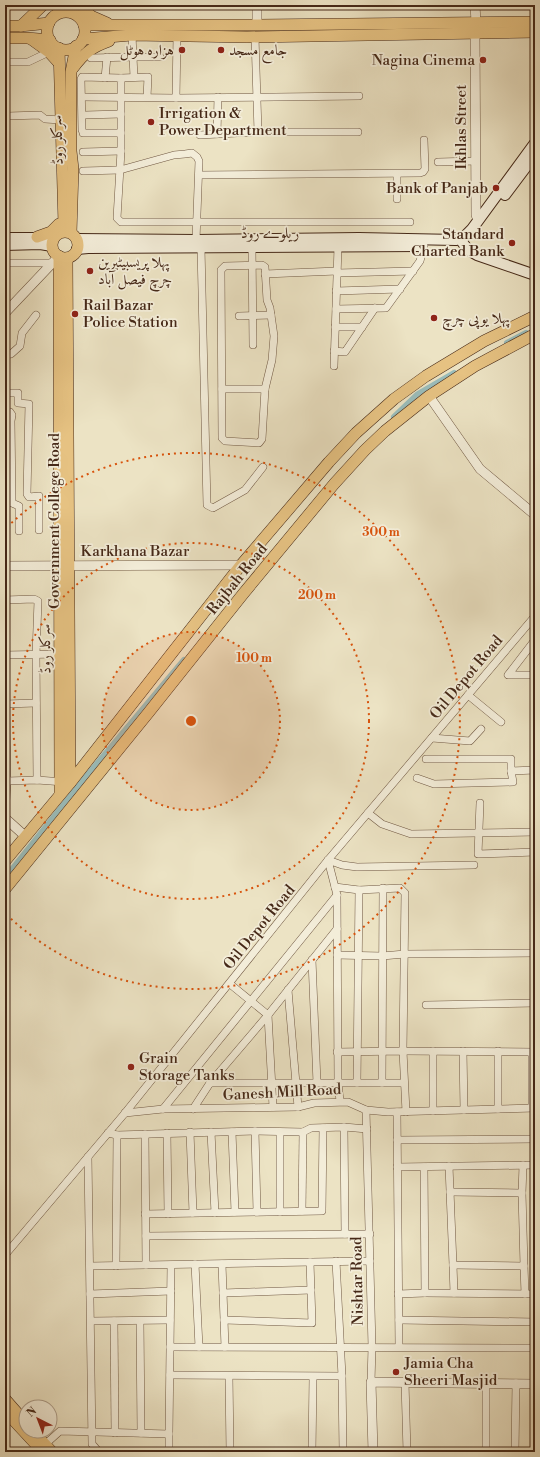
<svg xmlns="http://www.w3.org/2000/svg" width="540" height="1457" viewBox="0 0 540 1457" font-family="'Libre Bodoni',Amiri,serif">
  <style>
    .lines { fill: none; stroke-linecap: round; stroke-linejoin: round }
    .canal { stroke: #9abdbb; stroke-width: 6 }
    .minor-casing { stroke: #705843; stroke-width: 8 }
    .tertiary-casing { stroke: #705843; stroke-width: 10 }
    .secondary-casing { stroke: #462918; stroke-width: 12 }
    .primary-casing { stroke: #462918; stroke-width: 12 }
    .minor { stroke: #f3edd9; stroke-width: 7 }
    .tertiary { stroke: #f3edd9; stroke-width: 9 }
    .secondary { stroke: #f3edd9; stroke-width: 10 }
    .primary { stroke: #e6c282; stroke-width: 11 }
    .ring { fill: none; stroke: #d8540d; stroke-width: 2; stroke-dasharray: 2 4 }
    .poi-dot { fill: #8f2418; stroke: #f3edd9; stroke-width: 1.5 }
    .labels { text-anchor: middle; stroke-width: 3.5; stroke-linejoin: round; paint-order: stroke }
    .poi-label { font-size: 15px; fill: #462918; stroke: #f3edd9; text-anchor: start }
    .street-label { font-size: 15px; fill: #462918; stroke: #f3edd9 }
    .centre { fill: #d8540d; stroke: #f3edd9; stroke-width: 2 }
    .ring-label { font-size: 12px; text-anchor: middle; font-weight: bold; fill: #d8540d; stroke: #f3edd9; stroke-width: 3.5; stroke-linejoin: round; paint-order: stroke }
  </style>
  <rect width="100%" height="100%" fill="#ece3c4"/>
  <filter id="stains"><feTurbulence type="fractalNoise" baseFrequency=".005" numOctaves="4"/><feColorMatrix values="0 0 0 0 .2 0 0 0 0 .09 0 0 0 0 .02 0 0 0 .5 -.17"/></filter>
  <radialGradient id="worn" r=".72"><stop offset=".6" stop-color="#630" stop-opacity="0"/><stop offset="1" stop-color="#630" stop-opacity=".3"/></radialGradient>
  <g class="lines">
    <!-- canal -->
    <g class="canal">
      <polyline points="507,343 526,333"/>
      <polyline points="394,417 418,394 454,373"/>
      <polyline points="5,878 80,784 184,660"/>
    </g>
    <!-- minor casing -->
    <g class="minor-casing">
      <g id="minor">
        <polyline points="255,37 258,132"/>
        <polyline points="91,58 133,57 132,35"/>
        <polyline points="5,62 28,62 49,52"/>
        <polyline points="134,77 133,57 160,57"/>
        <polyline points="105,78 107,57"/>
        <polyline points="121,78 148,77 147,97"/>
        <polyline points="82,97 176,98 359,96"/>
        <polyline points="176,98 177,36"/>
        <polyline points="85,115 121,114"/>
        <polyline points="8,116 40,115 45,119 61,120"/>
        <polyline points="82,130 81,79 82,77 121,78 121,151 117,218 121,222 410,222"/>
        <polyline points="83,133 121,133"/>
        <polyline points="217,134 218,97"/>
        <polyline points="200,135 258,132 358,132"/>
        <polyline points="83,152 121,151"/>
        <polyline points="438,162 476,161"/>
        <polyline points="83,171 120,170 174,155 185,154 192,153 197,157 199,161 196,240"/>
        <polyline points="397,174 397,199"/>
        <polyline points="199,175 420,173 423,172 425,169 424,140"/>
        <polyline points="201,248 207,505 213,508 245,490 263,467"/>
        <polyline points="252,248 253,345"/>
        <polyline points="5,263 53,263"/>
        <polygon points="262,265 265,267 267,300 270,308 274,336 272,360 265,389 262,439 259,443 225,441 222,438 221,270 225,266"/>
        <polyline points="337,273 413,271"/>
        <polyline points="265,274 337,271"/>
        <polyline points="336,291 400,289"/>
        <polyline points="336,309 386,308 420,261 424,246"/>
        <polyline points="239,316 271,315"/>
        <polyline points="335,327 362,327"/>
        <polyline points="334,351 345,352 375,308"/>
        <polyline points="5,355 11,354 20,346 22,333 36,315"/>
        <polyline points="334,366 338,247"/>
        <polyline points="222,389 265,389"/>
        <polyline points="5,393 18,393 18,403 29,404 27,494 29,497 39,496 39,530"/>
        <polyline points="5,411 10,412 12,415 11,421 12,503 19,506 19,531"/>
        <polyline points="5,600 34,599 38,601 36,654 37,780"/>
        <polyline points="535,640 508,675 535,675"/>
        <polyline points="5,649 7,781 5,819"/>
        <polyline points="5,655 60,654"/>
        <polyline points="468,695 501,722"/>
        <polyline points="5,704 36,703"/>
        <polyline points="432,738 470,741 481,729"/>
        <polyline points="426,759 511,759 511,771 535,770"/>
        <polyline points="417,778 434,784 513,782 511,771"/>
        <polyline points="7,781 37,780 64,782"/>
        <polyline points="480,803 478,854 535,852"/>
        <polyline points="368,813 382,824 411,834 535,832"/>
        <polyline points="335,887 359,890 400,888 405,893 403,1051 535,1052"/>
        <polyline points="337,955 382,956 405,954 535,953"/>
        <polyline points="312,960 317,1083"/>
        <polyline points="230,984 268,1015 273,1107"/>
        <polyline points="288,990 298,1107"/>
        <polyline points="426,1005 535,1003"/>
        <polyline points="463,1051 464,1110"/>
        <polyline points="498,1051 498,1109"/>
        <polyline points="337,1052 403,1051 406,1112"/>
        <polyline points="210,1083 404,1083"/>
        <polyline points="357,1083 359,890"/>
        <polyline points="382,1083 383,888"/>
        <polyline points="340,1101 338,1083 337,895 328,860 342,865 357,867 474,865"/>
        <polyline points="532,1108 532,1052"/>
        <polyline points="163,1109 337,895"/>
        <polyline points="193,1109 210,1083 268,1015 337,929"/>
        <polyline points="366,1110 372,1347 371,1382"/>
        <polyline points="433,1111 433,1051"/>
        <polyline points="397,1112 399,1347"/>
        <polyline points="125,1113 163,1109 298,1107 314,1103 348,1102 366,1110 388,1112 535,1108"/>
        <polyline points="344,1127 345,1234"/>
        <polyline points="255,1131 257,1212"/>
        <polyline points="190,1132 193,1213"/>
        <polyline points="211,1132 215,1213"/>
        <polyline points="232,1132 235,1212"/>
        <polyline points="280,1132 280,1212"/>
        <polyline points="108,1133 117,1135 255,1131 303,1132 311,1128 344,1127 367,1129"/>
        <polyline points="167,1133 168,1214"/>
        <polyline points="145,1134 146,1265"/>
        <polyline points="397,1140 535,1139"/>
        <polyline points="88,1157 92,1444 99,1452"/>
        <polyline points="449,1166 453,1265 524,1266 522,1193 523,1165"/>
        <polyline points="397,1167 535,1165"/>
        <polyline points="424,1167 425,1293 535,1294"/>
        <polyline points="450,1192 522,1193"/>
        <polyline points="302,1211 303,1132"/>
        <polyline points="145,1214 322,1211 323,1128"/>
        <polyline points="146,1236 370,1234"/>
        <polyline points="5,1255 125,1113 328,860 535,616"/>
        <polyline points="336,1261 342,1376 343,1452"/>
        <polyline points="195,1264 199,1347"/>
        <polyline points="222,1264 225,1347"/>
        <polyline points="453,1265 454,1293"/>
        <polyline points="90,1266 370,1261"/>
        <polyline points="116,1266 117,1135"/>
        <polyline points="524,1266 525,1294"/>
        <polyline points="223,1293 311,1290"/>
        <polyline points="90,1294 171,1291"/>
        <polyline points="398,1294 425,1293"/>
        <polyline points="224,1320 312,1323 310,1262"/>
        <polyline points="399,1320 535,1322"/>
        <polyline points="91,1321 170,1320"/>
        <polyline points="114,1321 115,1433"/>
        <polyline points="140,1321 141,1433"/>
        <polyline points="170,1347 535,1348"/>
        <polyline points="170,1375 342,1376"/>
        <polyline points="229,1376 230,1452"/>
        <polyline points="405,1382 407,1452"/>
        <polyline points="169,1434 169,1452"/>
        <polyline points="31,1452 40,1449 60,1431 169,1434 171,1265"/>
        <polyline points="312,1452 313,1377"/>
        <polyline points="486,1452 486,1383"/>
        <polyline points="515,1452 516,1383"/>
      </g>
    </g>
    <!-- tertiary casing -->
    <g class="tertiary-casing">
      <g id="tertiary">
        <polyline points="257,5 257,25"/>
        <polyline points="475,5 476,22"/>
        <polyline points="475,33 476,215 478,220"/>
        <polyline points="5,313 59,256"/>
        <polyline points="429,396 480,469 535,515"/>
        <polyline points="5,566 241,565"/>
        <polyline points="5,818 25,836"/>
        <polyline points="373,1452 371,1382 535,1384"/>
      </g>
    </g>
    <!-- secondary casing -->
    <g class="secondary-casing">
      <g id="secondary">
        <polyline points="505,195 535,155"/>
        <polyline points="5,238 54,238"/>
        <polyline points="77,239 196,240 359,238 456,240 463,238 472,229 535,143"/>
        <polyline points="460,239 468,250 477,255 535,275"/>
        <polyline points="5,245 40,244 52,246"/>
        <polyline points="77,249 88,248 419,246"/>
      </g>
    </g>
    <!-- primary casing -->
    <g class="primary-casing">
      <g id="primary">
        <polyline points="81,5 91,16 107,23"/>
        <circle cx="66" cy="31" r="19"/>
        <polyline points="84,25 257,25 535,22"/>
        <polyline points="5,26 20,26 49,23"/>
        <polyline points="21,26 43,5"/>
        <polyline points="5,38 27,38 50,40"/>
        <polyline points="31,39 49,52 59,63"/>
        <polyline points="83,39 132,35 247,37 535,32"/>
        <polyline points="59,48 64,225"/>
        <path d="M 73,68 C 84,53 92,47 109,41"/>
        <circle cx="65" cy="245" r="13"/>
        <polyline points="71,233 73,169 71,151 71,72 76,46"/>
        <polyline points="37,237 51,232 59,224"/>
        <polyline points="59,256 60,794"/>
        <polyline points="67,258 70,783"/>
        <polyline points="5,861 70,783 241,565 329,462 356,433 394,399 426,376 484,341 535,316"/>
        <polyline points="5,889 149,712 243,594 334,484 365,450 385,431 429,396 475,366 535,334"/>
        <polyline points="5,1399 19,1415"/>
        <polyline points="5,1411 43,1452"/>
        <polyline points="40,1439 52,1452"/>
      </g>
    </g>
    <!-- minor -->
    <use href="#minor" class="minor"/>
    <!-- tertiary -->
    <use href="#tertiary" class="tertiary"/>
    <!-- secondary -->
    <use href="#secondary" class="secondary"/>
    <!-- primary -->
    <use href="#primary" class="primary"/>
  </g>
  <!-- distance rings -->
  <circle cx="191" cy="721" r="89" fill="#d8540d" fill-opacity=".12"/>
  <g class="ring">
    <circle cx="191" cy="721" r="89"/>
    <circle cx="191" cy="721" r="178"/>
    <path d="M7 527A268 268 0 1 1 7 915"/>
  </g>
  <!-- markers -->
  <g class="poi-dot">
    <circle cx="182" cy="50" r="4"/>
    <circle cx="221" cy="50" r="4"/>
    <circle cx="483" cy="60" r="4"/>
    <circle cx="151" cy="122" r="4"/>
    <circle cx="496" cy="188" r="4"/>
    <circle cx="512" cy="243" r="4"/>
    <circle cx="90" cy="271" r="4"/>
    <circle cx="75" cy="314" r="4"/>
    <circle cx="434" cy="318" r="4"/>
    <circle cx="131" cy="1067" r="4"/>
    <circle cx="396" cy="1372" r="4"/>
  </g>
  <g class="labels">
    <!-- poi labels -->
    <g class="poi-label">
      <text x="174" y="55" text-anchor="end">ہزارہ ہوٹل</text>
      <text x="229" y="55">جامع مسجد</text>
      <text x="475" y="65" text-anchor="end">Nagina Cinema</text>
      <text x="159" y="118">Irrigation &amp;<tspan x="159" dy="17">Power Department</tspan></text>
      <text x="488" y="193" text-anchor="end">Bank of Panjab</text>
      <text x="504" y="239" text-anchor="end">Standard<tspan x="504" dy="17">Charted Bank</tspan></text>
      <text x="98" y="267">پہلا پریسبیٹیرین<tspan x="98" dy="17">چرچ فیصل آباد</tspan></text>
      <text x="83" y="310">Rail Bazar<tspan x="83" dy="17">Police Station</tspan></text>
      <text x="442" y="323">پہلا یوپی چرچ</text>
      <text x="139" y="1063">Grain<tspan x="139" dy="17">Storage Tanks</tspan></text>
      <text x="404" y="1368">Jamia Cha<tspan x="404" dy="17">Sheeri Masjid</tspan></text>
    </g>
    <!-- street labels -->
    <g class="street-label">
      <text transform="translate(461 127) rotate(-90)" y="5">Ikhlas Street</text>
      <text transform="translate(57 140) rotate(-92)" y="5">سرکلر روڈ</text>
      <text x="270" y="238">ریلوے روڈ</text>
      <text transform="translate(54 521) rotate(-90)" y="5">Government College Road</text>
      <text x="135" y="556">Karkhana Bazar</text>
      <text transform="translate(237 579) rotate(-51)" y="5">Rajbah Road</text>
      <text transform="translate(45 649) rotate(-91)" y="5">سرکلر روڈ</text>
      <text transform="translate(466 677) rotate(-50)" y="5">Oil Depot Road</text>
      <text transform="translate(259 927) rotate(-51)" y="5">Oil Depot Road</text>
      <text transform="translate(282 1092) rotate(-3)" y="5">Ganesh Mill Road</text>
      <text transform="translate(357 1281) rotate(-91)" y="5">Nishtar Road</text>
    </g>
  </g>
  <circle cx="191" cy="721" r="6" class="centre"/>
  <g class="ring-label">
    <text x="381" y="536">300 m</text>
    <text x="317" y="599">200 m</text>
    <text x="254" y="662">100 m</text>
  </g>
  <!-- margin -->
  <rect width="540" height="1457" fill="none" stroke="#ece3c4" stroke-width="20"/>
  <rect x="6" y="6" width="528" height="1445" fill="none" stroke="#462918" stroke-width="2"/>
  <rect x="10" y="10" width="520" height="1437" fill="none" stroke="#462918"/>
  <!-- north arrow -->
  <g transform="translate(38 1419) rotate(318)"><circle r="19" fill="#f3edd9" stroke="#ae9f8c"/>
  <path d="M0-3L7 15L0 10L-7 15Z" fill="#8f2418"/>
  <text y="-6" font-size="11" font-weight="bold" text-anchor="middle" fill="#462918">N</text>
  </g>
  <rect width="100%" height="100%" filter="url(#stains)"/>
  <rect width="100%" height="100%" fill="url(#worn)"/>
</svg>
